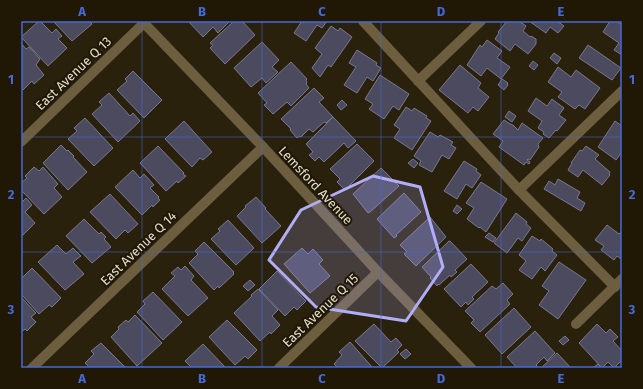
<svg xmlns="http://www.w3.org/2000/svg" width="643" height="389" viewBox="0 0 643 389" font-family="'Fira Sans',sans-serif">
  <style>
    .building { fill: #4b4a5f; stroke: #78788f }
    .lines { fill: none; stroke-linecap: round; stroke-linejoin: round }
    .street { stroke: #6c5e3e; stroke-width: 10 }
    .marked { fill: #b2adf9; fill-opacity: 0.2; stroke: #b2adf9; stroke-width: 3; stroke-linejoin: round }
    .grid { fill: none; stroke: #456bd7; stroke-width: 1; stroke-opacity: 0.55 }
    .labels { text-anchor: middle; stroke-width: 4; stroke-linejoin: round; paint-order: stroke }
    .street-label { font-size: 13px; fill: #e3ddd1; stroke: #201704 }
    .neatline { fill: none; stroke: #456bd7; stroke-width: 1.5 }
    .grid-label { font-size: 13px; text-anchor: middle; font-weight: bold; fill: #456bd7 }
  </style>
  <rect width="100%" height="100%" fill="#2a210d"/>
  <!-- building -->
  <g class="building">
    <polygon points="39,21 40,21 52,33 56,29 62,36 58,39 67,48 48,66 21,37"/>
    <polygon points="53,21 89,21 92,24 72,41"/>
    <polygon points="188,21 230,21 218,33 213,27 203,37"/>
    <polygon points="234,21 242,21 255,35 225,64 210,48 213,45 210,43"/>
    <polygon points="302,21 327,21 322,28 317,25 306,41 294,33"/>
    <polygon points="507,21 519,21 526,26 523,31 530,37 531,36 536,39 536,44 528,54 515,44 510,51 495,39 499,33 498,32"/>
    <polygon points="529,21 557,21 564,26 558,33 550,27 546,33"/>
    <polygon points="610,21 616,21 622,25 622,55 614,50 619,43 603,32"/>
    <polygon points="331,26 338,31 340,28 352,37 331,67 328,65 320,77 312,68 322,54 315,48"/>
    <polygon points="487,40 502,51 497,58 510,67 501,79 487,68 481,76 467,65 480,45 482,47"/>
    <polygon points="262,42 279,60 272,67 278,72 266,83 262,78 251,87 234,68"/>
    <polygon points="21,43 26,49 29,47 40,59 36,65 44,75 34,84 32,81 23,90 21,88"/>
    <polygon points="588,45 621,68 612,80 579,58"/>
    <polygon points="357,50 377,63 376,65 381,68 373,81 367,77 357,93 344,85 356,67 349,63"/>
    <polygon points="554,53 561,58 557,64 550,58"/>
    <polygon points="533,61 538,65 534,70 529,66"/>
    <polygon points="291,62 307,79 306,80 307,83 306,84 309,88 291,106 287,102 273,114 264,105 267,103 258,93"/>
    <polygon points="460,65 481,83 478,88 489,97 478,111 473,107 468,113 439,90"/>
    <polygon points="558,67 571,77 576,70 600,88 585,109 579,105 575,109 558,97 562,92 548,82"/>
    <polygon points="133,71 162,100 144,118 117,90 127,81 125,79"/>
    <polygon points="380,75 409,94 399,110 393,106 384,119 369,109 373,104 365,99"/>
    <polygon points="502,79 508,83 507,84 508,85 504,90 498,85"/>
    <polygon points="314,88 324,98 319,102 333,117 326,123 324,122 313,132 309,129 301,137 300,136 297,138 290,130 291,129 281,119"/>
    <polygon points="109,93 130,116 133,113 140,121 118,142 92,114 102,105 99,102"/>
    <polygon points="536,98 547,106 552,99 564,108 559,115 566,120 557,131 556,130 549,138 543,134 544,132 538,128 542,121 528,111"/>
    <polygon points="342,100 347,105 341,110 337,105"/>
    <polygon points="406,107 412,111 414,108 427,116 426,118 431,121 412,150 394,138 400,129 394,125"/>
    <polygon points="509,111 516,116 512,122 505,117"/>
    <polygon points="333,117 356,141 348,148 344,143 324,162 319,157 315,161 309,155 313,152 306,144"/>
    <polygon points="85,118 113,148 94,166 68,139 77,131 74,128"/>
    <polygon points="504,120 512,125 513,125 518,130 522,123 543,138 538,144 539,147 530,160 528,159 527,160 530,162 529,164 526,162 524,165 499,147 503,141 493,134"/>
    <polygon points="184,121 212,152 203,160 200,158 192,167 165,139"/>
    <polygon points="615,121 622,126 622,154 621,153 616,160 598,147"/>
    <polygon points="430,132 438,137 440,135 453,142 451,145 456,148 449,159 442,155 432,172 419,165 421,161 414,156"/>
    <polygon points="357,144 374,161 345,190 337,182 340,179 330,169"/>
    <polygon points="61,145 67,151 68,150 74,156 73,157 87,172 68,190 43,163"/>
    <polygon points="158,146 184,173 183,174 186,176 178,183 177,181 166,191 140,163"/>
    <polygon points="586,146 599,155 595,159 610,172 609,174 610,175 602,185 583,170 578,177 568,170 572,163 571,163 580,150 582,151"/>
    <polygon points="413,159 418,163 414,168 408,163"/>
    <polygon points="464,161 477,169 476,171 481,175 472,188 466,184 457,199 444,191"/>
    <polygon points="34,167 39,171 43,167 58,184 54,188 62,197 44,214 21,190 21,183 27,178 25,176"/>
    <polygon points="381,168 399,186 370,212 368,213 353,194"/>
    <polygon points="133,170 140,178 144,174 154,185 150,188 159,197 158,198 160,200 153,207 152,205 142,215 115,187"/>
    <polygon points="558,179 580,192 577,198 585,203 581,211 544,189 549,181 555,185"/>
    <polygon points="481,182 507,199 486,232 480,227 479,228 467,219 474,208 466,203"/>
    <polygon points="404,193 421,212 396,235 397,236 394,238 377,219"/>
    <polygon points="110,194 138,224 128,233 125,230 116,239 90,212"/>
    <polygon points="256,197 266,208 265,209 281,226 262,243 237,216 246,207 245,206"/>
    <polygon points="26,198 32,205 25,212 35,223 21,237 21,203"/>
    <polygon points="457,205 462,209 457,214 453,211"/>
    <polygon points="516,213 527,222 526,224 531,228 522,241 518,238 507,253 494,243"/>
    <polygon points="430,217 446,237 416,266 404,254 407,252 400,245"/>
    <polygon points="84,219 99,234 101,232 106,237 104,239 111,247 92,263 66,236"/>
    <polygon points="228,220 254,248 236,265 211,239 220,231 218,229"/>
    <polygon points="607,225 619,234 622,231 621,259 617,256 614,260 601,250 604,246 595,240"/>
    <polygon points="489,233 496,238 493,242 485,237"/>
    <polygon points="532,236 540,241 541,239 553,249 552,251 557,255 545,271 541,267 532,279 519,270 526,261 519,255"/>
    <polygon points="449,241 450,241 467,259 455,270 457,272 451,277 450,275 439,285 438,284 437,286 430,278 431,277 422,267"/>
    <polygon points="204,242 234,272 233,273 234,274 219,288 218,286 214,290 189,263 198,254 195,251"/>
    <polygon points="57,245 66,254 73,248 81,256 73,262 84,274 65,290 38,262"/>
    <polygon points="302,248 308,254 313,249 323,260 319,264 330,276 310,293 284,264"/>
    <polygon points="559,262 586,280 558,319 539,305 549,291 542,286"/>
    <polygon points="471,264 488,282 472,297 474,299 468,305 466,302 461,307 444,289"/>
    <polygon points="185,266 194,276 191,280 208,298 188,316 162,289 175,276 171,273 178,267 181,270"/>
    <polygon points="32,268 61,298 52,307 49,305 39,314 21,294 21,279"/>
    <polygon points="277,271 306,301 297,310 294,307 285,316 259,289"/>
    <polygon points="250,280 255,285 248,291 243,286"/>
    <polygon points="503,283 513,294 507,300 510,304 480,332 471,323 474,320 465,311 492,286 496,289"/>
    <polygon points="258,289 278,310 272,316 280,325 271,334 270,332 260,341 234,313 252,296 251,295"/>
    <polygon points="153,292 182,322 163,340 137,312 145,304 143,301"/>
    <polygon points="21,297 36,313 31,317 36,322 27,331 25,329 21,332"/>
    <polygon points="514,308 531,327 502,354 485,335"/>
    <polygon points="135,315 162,343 137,366 111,337 119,329 118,327 126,320 128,322"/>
    <polygon points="227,320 257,350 248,359 245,356 235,365 209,337"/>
    <polygon points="374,324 391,342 396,338 402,345 397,350 399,352 382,368 355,341"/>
    <polygon points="597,324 606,333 610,329 618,337 613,341 622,351 622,360 614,368 608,362 602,368 579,343"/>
    <polygon points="535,331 555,353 547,361 544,357 536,365 537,366 535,368 517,368 507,357"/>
    <polygon points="565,336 569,340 563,345 559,341"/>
    <polygon points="350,342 373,368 338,368 334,364 342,355 339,352"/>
    <polygon points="101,343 126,368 90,368 85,363 94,354 91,351"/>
    <polygon points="203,344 226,368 192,368 185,361"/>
    <polygon points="406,349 411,354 405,359 400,354"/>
    <polygon points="557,353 571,368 541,368"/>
    <polygon points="598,364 601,367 600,368 594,367"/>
  </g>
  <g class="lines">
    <!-- street -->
    <g class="street">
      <polyline points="142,21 263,147 378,272 471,368"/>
      <polyline points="363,21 519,190 615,287"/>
      <polyline points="418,81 481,21"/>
      <polyline points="21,142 144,23"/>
      <polyline points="519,190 622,91"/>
      <polyline points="576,324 622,279"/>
      <polyline points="32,368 263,147"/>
      <polyline points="279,368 378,272"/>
    </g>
  </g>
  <!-- marked area -->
  <path class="marked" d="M 373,176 L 420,187 L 443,267 L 406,321 L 316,307 L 269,260 L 301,210 Z"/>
  <!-- grid -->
  <path class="grid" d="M 142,21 L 142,368M 262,21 L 262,368M 381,21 L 381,368M 501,21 L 501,368M 21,137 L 622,137M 21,252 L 622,252"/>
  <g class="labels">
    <!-- street labels -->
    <g class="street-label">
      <text transform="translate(73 73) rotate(-44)" y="5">East Avenue Q 13</text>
      <text transform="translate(316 185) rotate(47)" y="5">Lemsford Avenue</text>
      <text transform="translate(138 248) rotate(-44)" y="5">East Avenue Q 14</text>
      <text transform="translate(320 310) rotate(-44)" y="5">East Avenue Q 15</text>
    </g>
  </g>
  <!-- border -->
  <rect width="643" height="389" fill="none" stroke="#201704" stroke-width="44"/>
  <rect x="22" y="22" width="599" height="345" class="neatline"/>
  <g class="grid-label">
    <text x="82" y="16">A</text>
    <text x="202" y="16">B</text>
    <text x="322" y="16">C</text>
    <text x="441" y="16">D</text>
    <text x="561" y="16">E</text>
    <text x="11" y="84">1</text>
    <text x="632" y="84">1</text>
    <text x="11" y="199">2</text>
    <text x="632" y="199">2</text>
    <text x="11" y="314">3</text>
    <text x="632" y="314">3</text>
    <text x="82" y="383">A</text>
    <text x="202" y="383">B</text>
    <text x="322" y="383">C</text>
    <text x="441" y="383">D</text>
    <text x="561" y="383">E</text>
  </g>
</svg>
